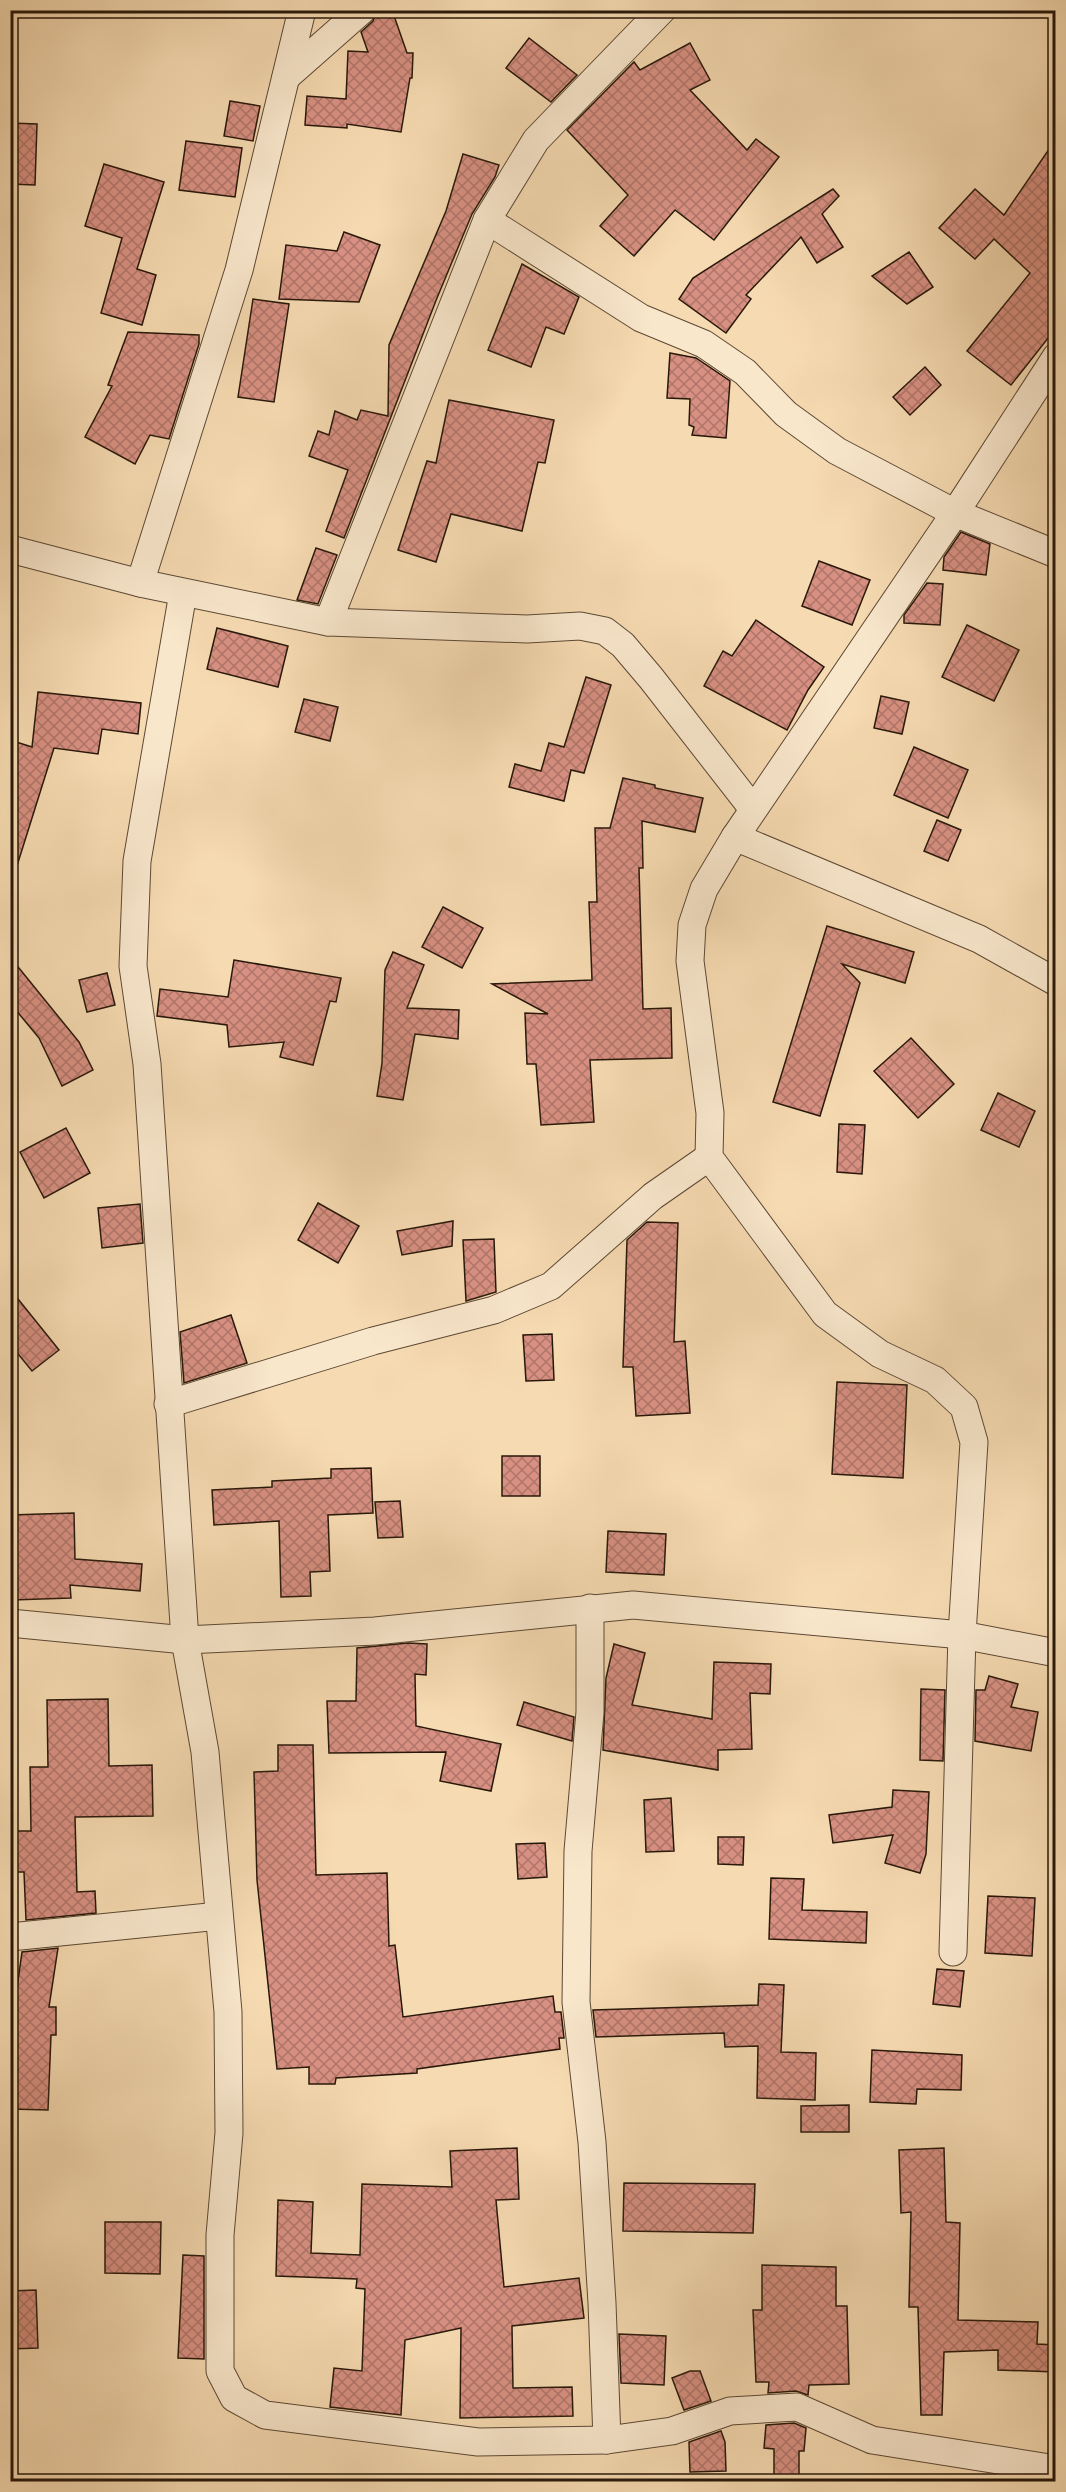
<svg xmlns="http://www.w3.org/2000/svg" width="1066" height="2492" viewBox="0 0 1066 2492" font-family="Vollkorn,serif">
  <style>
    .building { fill: url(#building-cross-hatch); stroke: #28180a; stroke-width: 1.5 }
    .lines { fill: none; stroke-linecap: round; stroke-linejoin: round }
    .minor-casing { stroke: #5c4834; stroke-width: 29 }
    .minor { stroke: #f9e7cc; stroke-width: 27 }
  </style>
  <defs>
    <pattern id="building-cross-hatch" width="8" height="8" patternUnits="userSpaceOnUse" patternTransform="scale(1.5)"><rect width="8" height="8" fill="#d89082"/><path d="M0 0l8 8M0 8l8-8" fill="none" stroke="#af7569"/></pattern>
  </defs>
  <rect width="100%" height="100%" fill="#f6dab1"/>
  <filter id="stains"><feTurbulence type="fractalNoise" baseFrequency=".00333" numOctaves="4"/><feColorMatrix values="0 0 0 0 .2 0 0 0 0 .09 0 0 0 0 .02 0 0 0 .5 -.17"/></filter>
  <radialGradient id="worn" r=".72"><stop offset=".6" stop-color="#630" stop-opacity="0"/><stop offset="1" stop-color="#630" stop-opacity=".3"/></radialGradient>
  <!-- building -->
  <g class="building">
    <polygon points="377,10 392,10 407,53 413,53 412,78 410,78 401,132 347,124 347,128 305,125 307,96 346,99 348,51 368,52 361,32 373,21"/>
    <polygon points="529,38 577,75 551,102 506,68"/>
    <polygon points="690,43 710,80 690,90 747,150 756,139 779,157 714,240 675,210 634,256 600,226 628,195 567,130 634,62 640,70"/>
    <polygon points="230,101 260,106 253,141 224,136"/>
    <polygon points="10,123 37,124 35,185 10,184"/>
    <polygon points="1056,139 1056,328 1011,385 967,351 1030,273 994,239 975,259 939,228 975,189 1004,215"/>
    <polygon points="186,141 242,148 235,197 179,190"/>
    <polygon points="463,154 499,165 495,177 472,214 437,298 344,538 326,531 348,470 309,456 318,431 329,435 335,411 357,420 361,410 388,416 389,345 446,211"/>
    <polygon points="104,164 164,182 137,269 156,275 142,325 101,313 122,238 85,226"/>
    <polygon points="833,189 839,196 822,214 843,247 817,263 801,237 746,295 751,299 726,333 679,299 693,278"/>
    <polygon points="344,232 380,245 359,302 279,299 286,245 337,251"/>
    <polygon points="909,252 933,287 907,304 872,276"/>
    <polygon points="522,264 579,297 564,334 546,327 531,367 488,350"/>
    <polygon points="253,299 289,304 274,402 238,397"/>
    <polygon points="128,332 199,335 199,344 169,439 150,435 135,464 85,437 112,386 108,385"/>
    <polygon points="670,353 696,358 730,381 726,438 692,435 694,427 689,425 690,399 667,398"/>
    <polygon points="925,367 941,385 910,415 893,397"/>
    <polygon points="449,400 554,420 545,463 538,462 522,531 451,514 436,562 398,550 427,461 436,463"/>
    <polygon points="961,532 990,544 986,575 943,570 944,557"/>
    <polygon points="316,548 337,555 318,604 297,600"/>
    <polygon points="819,561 870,580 852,625 802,606"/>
    <polygon points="927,583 943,584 940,625 904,623 904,615"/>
    <polygon points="756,620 824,667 808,690 787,730 704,686 723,651 732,656"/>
    <polygon points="967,625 1019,650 994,701 942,677"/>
    <polygon points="217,628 288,646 278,687 207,669"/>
    <polygon points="586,677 611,685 584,773 571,770 564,801 509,787 515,764 541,771 549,743 564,747"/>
    <polygon points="38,692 141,703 138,734 102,729 98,754 54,748 16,869 10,868 10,740 32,747"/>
    <polygon points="881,696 909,702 902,734 874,728"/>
    <polygon points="304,699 338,707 330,741 295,732"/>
    <polygon points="914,747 968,770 948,818 894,795"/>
    <polygon points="623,778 655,785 655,788 703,798 695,832 642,821 643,868 639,868 643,1009 671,1008 672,1058 590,1060 594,1122 541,1125 536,1064 527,1064 525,1013 548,1014 492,984 592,980 589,902 597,902 595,828 610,828"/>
    <polygon points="937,820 961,830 948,861 924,851"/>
    <polygon points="443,907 483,928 462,968 422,947"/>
    <polygon points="827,926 914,952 905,983 842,964 860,983 820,1116 773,1102"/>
    <polygon points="393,952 424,965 407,1008 459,1010 458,1039 415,1034 403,1100 377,1096 382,1063 385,970"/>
    <polygon points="10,957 79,1042 93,1070 62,1086 39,1038 10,1003"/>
    <polygon points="234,960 341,978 336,1002 330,1001 313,1065 280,1057 284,1042 229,1047 227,1025 157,1016 160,989 228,997"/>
    <polygon points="107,973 115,1005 87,1012 79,980"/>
    <polygon points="911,1038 954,1084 918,1118 874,1071"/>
    <polygon points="998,1093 1035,1111 1019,1147 981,1130"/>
    <polygon points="839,1124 865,1125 862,1174 837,1172"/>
    <polygon points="66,1128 90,1173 44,1198 20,1152"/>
    <polygon points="318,1203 359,1226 338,1263 298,1240"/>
    <polygon points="140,1204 143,1243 102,1248 98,1208"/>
    <polygon points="453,1221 452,1246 402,1255 397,1231"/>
    <polygon points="647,1222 678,1223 674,1342 685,1341 690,1413 636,1416 633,1367 623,1367 627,1240"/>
    <polygon points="494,1239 496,1292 466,1301 463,1240"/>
    <polygon points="10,1289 59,1350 32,1371 10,1344"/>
    <polygon points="231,1315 247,1363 184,1383 180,1332"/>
    <polygon points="552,1334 554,1380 526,1381 523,1335"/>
    <polygon points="837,1382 907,1385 903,1478 832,1474"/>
    <rect x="502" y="1456" width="38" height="40"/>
    <polygon points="371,1468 373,1513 328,1515 330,1571 310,1572 311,1596 281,1597 279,1521 214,1525 212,1490 272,1487 272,1481 331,1478 331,1469"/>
    <polygon points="400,1501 403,1537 378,1538 375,1502"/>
    <polygon points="74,1513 75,1559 142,1564 140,1591 70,1585 71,1598 12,1600 10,1515"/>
    <polygon points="608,1531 666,1534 664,1575 606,1572"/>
    <polygon points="408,1643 427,1644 426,1675 415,1674 416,1726 501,1744 491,1791 440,1781 446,1752 329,1753 327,1701 356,1701 357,1648"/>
    <polygon points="614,1644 645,1653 632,1705 712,1719 714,1662 771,1664 770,1694 750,1693 752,1749 718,1750 718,1770 603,1750 606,1678"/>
    <polygon points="989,1676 1018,1684 1011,1707 1038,1712 1031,1751 975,1741 976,1690 985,1690"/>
    <polygon points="921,1689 945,1690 943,1761 920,1760"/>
    <polygon points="108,1699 109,1766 152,1765 153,1816 75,1817 77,1892 95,1891 96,1913 26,1920 24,1872 16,1872 15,1831 31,1831 30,1767 48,1767 47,1700"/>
    <polygon points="524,1702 574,1717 572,1741 517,1725"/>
    <polygon points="278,1745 313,1745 316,1875 387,1873 389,1946 395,1945 403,2017 553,1996 555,2012 561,2012 564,2038 559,2038 560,2049 417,2069 417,2073 336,2078 335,2084 309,2084 309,2067 277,2069 257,1880 254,1772 278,1771"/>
    <polygon points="893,1790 929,1792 926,1854 920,1873 885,1863 893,1835 833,1843 829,1815 892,1807"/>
    <polygon points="671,1798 674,1851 646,1852 644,1800"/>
    <polygon points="718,1837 744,1837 743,1865 718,1864"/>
    <polygon points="545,1843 547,1877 518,1879 516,1844"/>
    <polygon points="771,1878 804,1879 802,1910 867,1912 866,1943 769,1939"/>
    <polygon points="988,1896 1035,1898 1032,1956 985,1953"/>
    <polygon points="58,1948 49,2007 56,2007 56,2035 51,2035 48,2110 10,2109 10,2044 17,2044 16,1995 22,1952"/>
    <polygon points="937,1969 964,1971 960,2007 933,2004"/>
    <polygon points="759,1984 784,1985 781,2052 816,2053 815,2100 757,2098 758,2046 725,2047 724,2033 596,2037 593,2010 758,2005"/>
    <polygon points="872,2050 962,2055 961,2090 917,2089 916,2104 870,2102"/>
    <polygon points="849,2105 849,2132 801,2132 801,2106"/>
    <polygon points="517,2148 519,2199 496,2200 504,2287 579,2278 584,2318 512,2326 513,2388 572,2387 573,2416 460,2418 461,2328 405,2340 401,2415 330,2407 334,2368 362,2371 365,2289 356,2288 357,2279 276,2276 278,2200 313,2202 311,2253 360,2255 362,2184 452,2187 450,2151"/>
    <polygon points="944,2148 946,2222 960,2223 958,2320 1038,2322 1037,2344 1056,2345 1056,2372 998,2370 998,2350 944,2352 942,2415 921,2415 918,2307 909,2307 911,2212 901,2213 899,2150"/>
    <polygon points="624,2183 755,2184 753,2233 623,2231"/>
    <polygon points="105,2222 161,2222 160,2274 105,2273"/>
    <polygon points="183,2255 204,2256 204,2359 178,2358"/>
    <polygon points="762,2265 836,2267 836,2306 847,2306 849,2384 809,2385 808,2395 796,2391 768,2393 769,2382 756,2382 753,2310 762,2310"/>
    <polygon points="36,2290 38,2348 10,2349 10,2291"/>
    <polygon points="619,2334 666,2336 664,2385 621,2383"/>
    <polygon points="690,2371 700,2371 711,2401 684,2410 672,2378"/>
    <polygon points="794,2423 806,2428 804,2451 799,2451 799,2481 774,2481 774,2449 764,2448 766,2425"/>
    <polygon points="721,2431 725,2442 726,2471 690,2472 689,2442"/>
  </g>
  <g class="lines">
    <!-- minor casing -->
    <g class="minor-casing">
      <g id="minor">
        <polyline points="286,77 362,10"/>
        <polyline points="487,220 641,318 704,344 745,372 786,414 837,451 955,513 1056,554"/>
        <polyline points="10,549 140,583 328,622 527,629 580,626 605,631 623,645 651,678 753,809"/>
        <polyline points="140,583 239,270 302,10"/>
        <polyline points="183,593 137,861 133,966 147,1064 185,1640 205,1752 228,2012 229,2133 220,2235 220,2371 234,2398 265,2415 478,2442 607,2440 672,2431 730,2411 797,2407 872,2440 1056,2469"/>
        <polyline points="328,622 487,220 536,140 662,10"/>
        <polyline points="735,837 979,939 1056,982"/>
        <polyline points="168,1404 373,1341 494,1310 551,1286 653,1196 709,1157"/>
        <polyline points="590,1608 590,1712 578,1851 576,2002 592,2142 602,2303 607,2440"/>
        <polyline points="10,1623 185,1640 375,1631 633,1605 962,1635 1056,1653"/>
        <polyline points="10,1937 219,1916"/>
        <polyline points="953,1952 962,1635 974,1442 964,1407 935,1380 880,1354 825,1314 709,1157 710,1113 690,961 692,925 704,889 735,837 955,513 1056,357"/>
      </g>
    </g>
    <!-- minor -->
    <use href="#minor" class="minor"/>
  </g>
  <!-- margin -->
  <rect width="1066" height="2492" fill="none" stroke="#f6dab1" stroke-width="36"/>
  <rect x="12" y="12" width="1042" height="2468" fill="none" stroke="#28180a" stroke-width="3"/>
  <rect x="18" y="18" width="1030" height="2456" fill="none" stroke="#28180a" stroke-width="1.5"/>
  <rect width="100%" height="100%" filter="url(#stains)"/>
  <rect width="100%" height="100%" fill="url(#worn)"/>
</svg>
